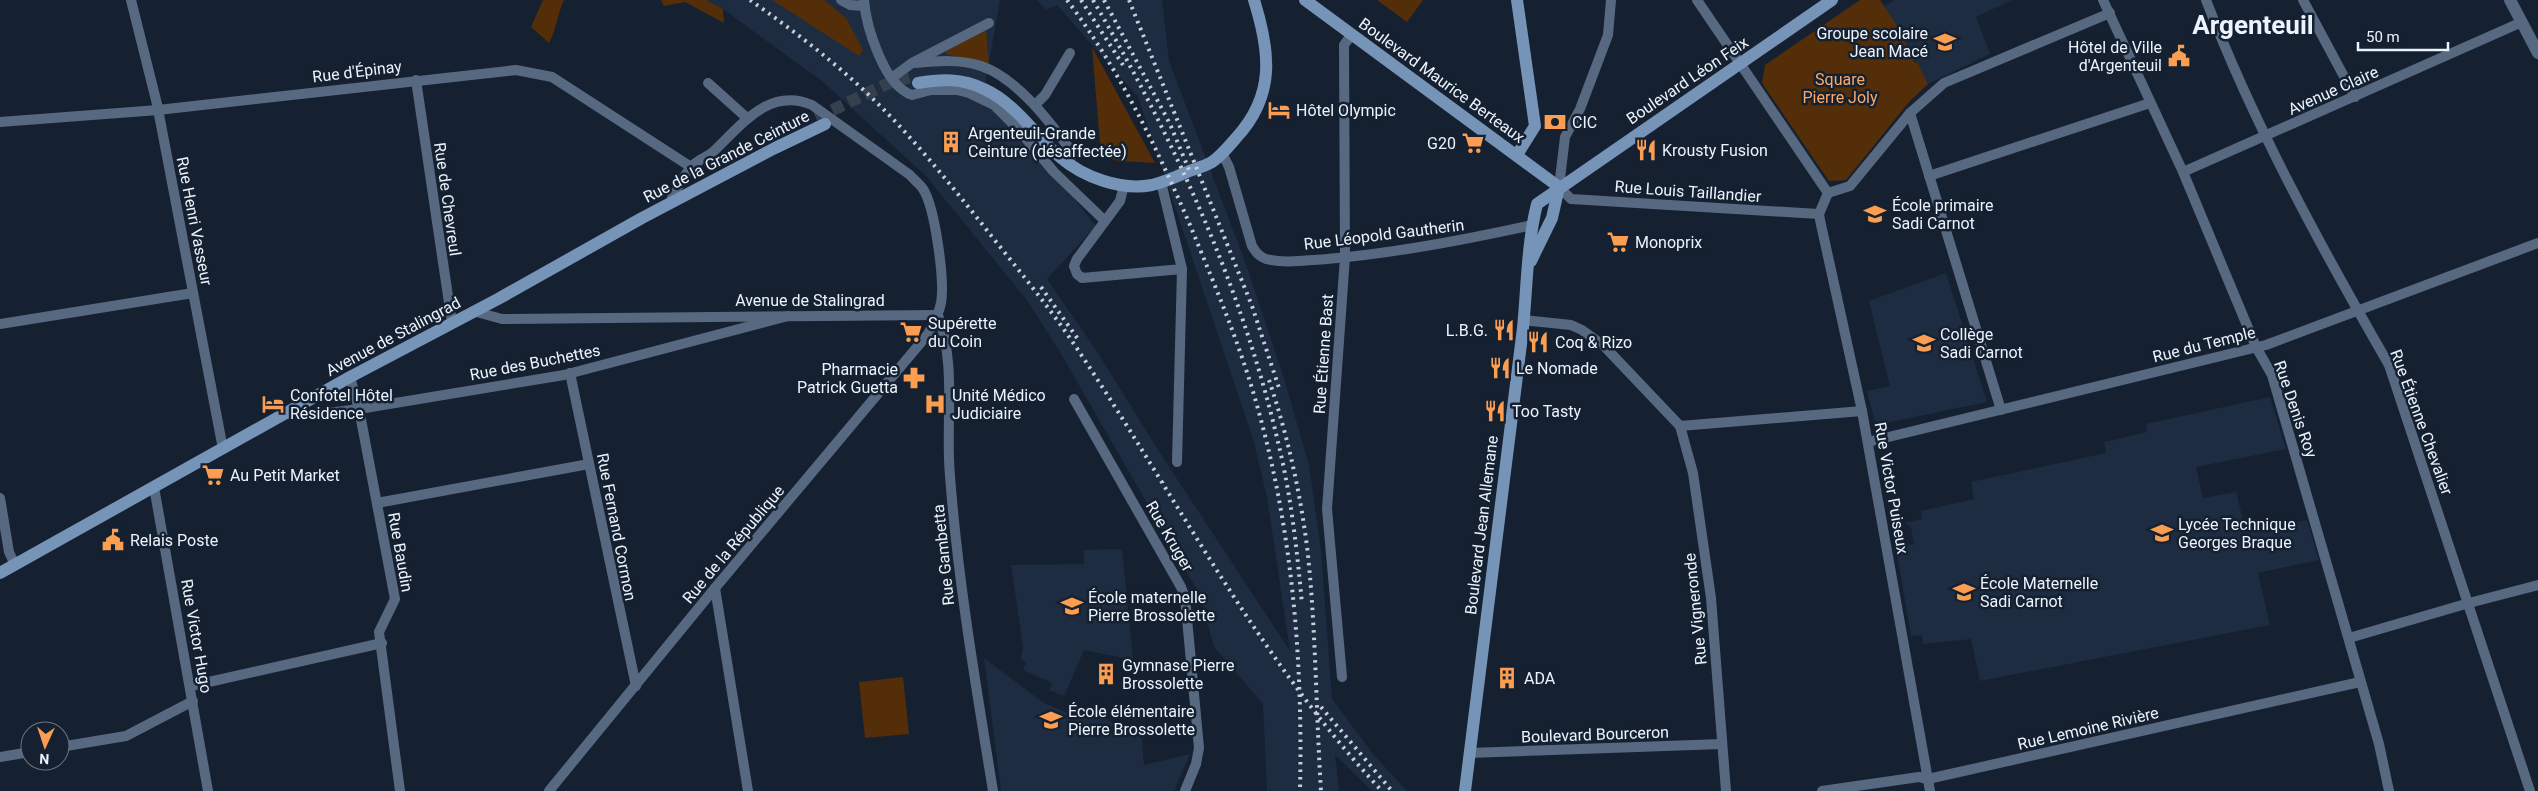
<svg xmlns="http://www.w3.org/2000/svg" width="2538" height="791" viewBox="0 0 2538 791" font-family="Roboto,sans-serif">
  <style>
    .built { fill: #1d2c40 }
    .green { fill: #542d09 }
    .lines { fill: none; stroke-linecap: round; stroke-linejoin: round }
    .secondary-tunnel { stroke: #35404f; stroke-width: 12; stroke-dasharray: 12 6; stroke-linecap: butt }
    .minor { stroke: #576980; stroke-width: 10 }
    .tertiary { stroke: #576980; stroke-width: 12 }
    .secondary { stroke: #7693b8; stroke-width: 12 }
    .rail { stroke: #c6cfda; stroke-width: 4; stroke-dasharray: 2.5 5; stroke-linecap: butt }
    .labels { text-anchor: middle; stroke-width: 5; stroke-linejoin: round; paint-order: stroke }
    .poi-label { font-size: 16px; fill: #ebf3fe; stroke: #152130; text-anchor: start }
    .street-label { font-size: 16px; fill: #ebf3fe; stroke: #152130 }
    .park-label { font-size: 16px; fill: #faa969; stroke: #152130 }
    .town-label { font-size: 26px; font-weight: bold; fill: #ebf3fe; stroke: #152130 }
  </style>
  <rect width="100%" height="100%" fill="#152130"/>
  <!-- built -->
  <g class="built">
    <polygon points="706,0 1000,0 985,85 1096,226 1047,279 1096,350 1162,456 1290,651 1267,497 1253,439 1138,97 1057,5 1046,10 1037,0 1162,0 1169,61 1247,267 1283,375 1309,465 1321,550 1332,699 1373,754 1407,791 1372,791 1335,755 1339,791 1267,791 1263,704 1214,647 1200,595 1060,352 1026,299 926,176 823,82 723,9"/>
    <polygon points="1895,0 2012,0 1976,17 1990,54 1928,84 1884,6"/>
    <polygon points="1946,273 1987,402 1876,425 1867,391 1890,386 1869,301"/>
    <polygon points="2270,397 2286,449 2196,467 2203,498 2236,492 2246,531 2307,520 2319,560 2258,573 2270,625 1980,681 1971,639 1923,644 1922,635 1911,636 1896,548 1914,544 1911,527 1905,523 1922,519 1921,511 1974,499 1971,482 2106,453 2104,442 2147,432 2146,424"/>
    <polygon points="1122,549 1133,660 1084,650 1064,696 1049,690 1052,683 1023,670 1026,663 1021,659 1023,647 1011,565 1084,564 1084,550"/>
    <polygon points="984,658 1044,703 1070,714 1074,706 1125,727 1142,739 1144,765 1190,754 1174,791 1001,791"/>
  </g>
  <!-- green -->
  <g class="green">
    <path d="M 543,0 L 564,0 C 557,15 557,28 549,43 L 531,27 Z"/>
    <polygon points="661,0 706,0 723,9 724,23 685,2 664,6"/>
    <polygon points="772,0 824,0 846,18 863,50 859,56"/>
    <polygon points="1377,0 1423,0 1407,22"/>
    <polygon points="1860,0 1880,0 1898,27 1915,63 1917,62 1928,84 1909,102 1846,180 1829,181 1762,83 1765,65"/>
    <polygon points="986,30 989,65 946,54 946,51"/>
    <polygon points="1092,47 1155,163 1119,161 1101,156"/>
    <polygon points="903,677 909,734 865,738 859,682"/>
  </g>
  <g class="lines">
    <!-- secondary-tunnel -->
    <polyline class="secondary-tunnel" points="816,118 889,83 915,76"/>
    <!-- minor -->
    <g class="minor">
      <polyline points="131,0 157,104 223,449"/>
      <polyline points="841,0 850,5 864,6"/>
      <path d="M 864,0 C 866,26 884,86 912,95 L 931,90 L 957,90 L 969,93 L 994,105 L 1018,129 L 1054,172 L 1105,221"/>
      <polyline points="1611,0 1608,35 1580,109 1565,137 1559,187 1571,199 1819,214"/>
      <polyline points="1697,0 1828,193"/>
      <polyline points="2103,0 2183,172 2256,347 2272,375 2379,744 2389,791"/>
      <path d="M 2206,0 C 2255,127 2321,247 2389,365 L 2530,791"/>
      <polyline points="2303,0 2355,97"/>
      <path d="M 916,63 C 938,61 960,59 981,66 C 1017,78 1050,122 1072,152 L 1070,160"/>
      <polyline points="893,77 912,63 989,23"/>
      <polyline points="416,80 452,323"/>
      <polyline points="708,83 747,118"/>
      <polyline points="1035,105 1045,95 1070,53"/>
      <polyline points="1910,113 2001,410"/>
      <polyline points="0,122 158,110 516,70 552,77 691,167"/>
      <path d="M 1222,153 L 1229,167 L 1252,246 C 1256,252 1259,257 1266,259 C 1284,264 1308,260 1327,259 C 1397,253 1464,240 1532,225"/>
      <polyline points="2183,172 2522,22"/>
      <polyline points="1929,176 2150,103"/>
      <polyline points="1124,185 1120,201 1077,259 1074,266 1077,274 1082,278 1182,269 1161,182"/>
      <polyline points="1828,193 1819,214 1820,220 1862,411 1930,791"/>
      <polyline points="1828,193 1850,186 1910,113 1944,83 2110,13"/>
      <polyline points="473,311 502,319 938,315"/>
      <path d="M 938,315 C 957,366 945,423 950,476 C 958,582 976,686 993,791"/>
      <polyline points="1523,320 1571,325 1582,330 1604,346 1680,426 1693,473 1711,598 1726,791"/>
      <polyline points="0,324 193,293"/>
      <polyline points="570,373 636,686"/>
      <polyline points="350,377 359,409 395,599 379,632 400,791"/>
      <polyline points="1074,399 1181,587 1185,597 1199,748 1196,764 1185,791"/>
      <polyline points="285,414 313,415 359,409 564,375 788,316"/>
      <polyline points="1680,426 1862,411"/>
      <polyline points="1868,442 2266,345 2538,243"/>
      <polyline points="1177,462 1182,269"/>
      <polyline points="154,487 208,791"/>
      <polyline points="0,498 9,552 15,565"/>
      <polyline points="377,503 589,464"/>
      <polyline points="715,588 748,791"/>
      <polyline points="2349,638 2469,603 2538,585"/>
      <polyline points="1342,677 1327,509 1345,257 1344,45 1352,34"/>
      <polyline points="191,686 382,643"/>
      <polyline points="60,747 126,736 193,701"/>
      <polyline points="1469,753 1722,744"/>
      <polyline points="0,757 30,752"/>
      <path d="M 549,791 L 715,588 L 928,334 C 933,324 939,314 941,303 C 945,281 935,207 923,189 C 920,184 914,180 910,175 L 812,105 C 770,87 743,123 715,150 C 709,156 700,159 693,165 C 685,173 678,187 672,197"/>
      <polyline points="1822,791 1919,777 1928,779 2360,682"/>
    </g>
    <!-- tertiary -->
    <polyline class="tertiary" points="2510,0 2538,53"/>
    <!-- secondary -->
    <g class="secondary">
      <polyline points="1305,0 1559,187"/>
      <polyline points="1517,0 1535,126 1517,155"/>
      <path d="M 918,83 C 941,79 962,78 984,89 C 1015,103 1035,135 1060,157 C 1083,177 1121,191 1152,185 C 1164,182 1176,177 1187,172 C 1195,169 1205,166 1212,162 C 1221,156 1229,146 1236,138 C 1276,95 1270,51 1254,0"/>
      <polyline points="1531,261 1552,218 1559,187"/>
      <polyline points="0,573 350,377 498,299 642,218 775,148 825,124"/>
      <path d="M 1465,791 L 1523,328 C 1527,287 1527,244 1537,204 L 1832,0"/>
    </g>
    <!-- rail -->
    <g class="rail">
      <path d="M 750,0 C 800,35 849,73 891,117 C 929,157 963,200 997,243 C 1026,279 1055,315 1080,353 C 1178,500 1260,661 1382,791"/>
      <path d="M 1067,0 C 1119,69 1156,146 1190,225 C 1213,281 1237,337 1254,395 C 1292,524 1303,657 1300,791"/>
      <polyline points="1081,0 1123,65"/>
      <path d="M 1093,0 C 1173,137 1242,287 1278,442 C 1291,495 1297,550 1302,604"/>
      <polyline points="1104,0 1170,124 1189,170"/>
      <polyline points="1129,0 1252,306 1279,388"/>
      <polyline points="1041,287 1080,342"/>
      <path d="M 1269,380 C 1288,437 1301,495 1308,555 C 1316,633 1316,712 1321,791"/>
      <polyline points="1321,707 1392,791"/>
    </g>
  </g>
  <!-- icons -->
  <defs>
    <g id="school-bare" transform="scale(1.725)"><path d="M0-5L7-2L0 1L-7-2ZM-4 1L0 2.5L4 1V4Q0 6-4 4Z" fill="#fb9e51" stroke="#152130" stroke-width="2.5" paint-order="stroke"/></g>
    <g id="civic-bare" transform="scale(1.725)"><path d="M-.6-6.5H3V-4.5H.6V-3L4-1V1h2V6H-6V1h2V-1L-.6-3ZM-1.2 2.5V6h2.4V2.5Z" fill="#fb9e51" stroke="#152130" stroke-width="2.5" paint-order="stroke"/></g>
    <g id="hotel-bare" transform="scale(1.725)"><path d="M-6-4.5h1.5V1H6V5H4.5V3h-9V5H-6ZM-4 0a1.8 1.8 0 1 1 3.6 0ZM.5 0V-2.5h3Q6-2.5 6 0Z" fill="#fb9e51" stroke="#152130" stroke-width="2.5" paint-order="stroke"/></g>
    <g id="bank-bare" transform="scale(1.725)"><path d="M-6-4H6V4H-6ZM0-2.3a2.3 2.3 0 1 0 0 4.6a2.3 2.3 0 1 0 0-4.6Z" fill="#fb9e51" stroke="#152130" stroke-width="2.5" paint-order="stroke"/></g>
    <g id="building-bare" transform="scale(1.725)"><path d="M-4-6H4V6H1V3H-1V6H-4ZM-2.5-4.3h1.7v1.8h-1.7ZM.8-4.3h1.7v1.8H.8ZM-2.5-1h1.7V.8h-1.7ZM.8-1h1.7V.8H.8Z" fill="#fb9e51" stroke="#152130" stroke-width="2.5" paint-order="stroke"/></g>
    <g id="supermarket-bare" transform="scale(1.725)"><path d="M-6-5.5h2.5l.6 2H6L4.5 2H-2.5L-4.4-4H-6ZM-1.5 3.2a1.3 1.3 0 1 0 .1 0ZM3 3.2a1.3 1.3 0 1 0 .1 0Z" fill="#fb9e51" stroke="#152130" stroke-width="2.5" paint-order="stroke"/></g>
    <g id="restaurant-bare" transform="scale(1.725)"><path d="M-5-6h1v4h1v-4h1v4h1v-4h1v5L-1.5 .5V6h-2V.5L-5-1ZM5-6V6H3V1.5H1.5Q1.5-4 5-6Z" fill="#fb9e51" stroke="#152130" stroke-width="2.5" paint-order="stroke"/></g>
    <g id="pharmacy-bare" transform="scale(1.725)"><path d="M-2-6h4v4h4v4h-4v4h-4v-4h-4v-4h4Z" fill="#fb9e51" stroke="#152130" stroke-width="2.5" paint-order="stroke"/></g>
    <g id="hospital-bare" transform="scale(1.725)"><path d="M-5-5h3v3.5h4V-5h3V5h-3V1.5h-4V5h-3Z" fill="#fb9e51" stroke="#152130" stroke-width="2.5" paint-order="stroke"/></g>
  </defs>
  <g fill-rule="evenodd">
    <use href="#school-bare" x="1945" y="42"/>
    <use href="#civic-bare" x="2179" y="56"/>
    <use href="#hotel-bare" x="1279" y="110"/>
    <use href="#bank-bare" x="1555" y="122"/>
    <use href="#building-bare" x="951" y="142"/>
    <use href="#supermarket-bare" x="1473" y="143"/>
    <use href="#restaurant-bare" x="1646" y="150"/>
    <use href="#school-bare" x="1875" y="214"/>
    <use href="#supermarket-bare" x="1618" y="242"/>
    <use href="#restaurant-bare" x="1504" y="330"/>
    <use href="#supermarket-bare" x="911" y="332"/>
    <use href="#restaurant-bare" x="1538" y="342"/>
    <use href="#school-bare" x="1924" y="343"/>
    <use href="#restaurant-bare" x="1500" y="368"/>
    <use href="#pharmacy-bare" x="914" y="378"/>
    <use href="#hotel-bare" x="273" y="404"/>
    <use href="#hospital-bare" x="935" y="404"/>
    <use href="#restaurant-bare" x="1495" y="411"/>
    <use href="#supermarket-bare" x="213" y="475"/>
    <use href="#school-bare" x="2162" y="533"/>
    <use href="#civic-bare" x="113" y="540"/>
    <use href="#school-bare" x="1964" y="592"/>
    <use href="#school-bare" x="1072" y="606"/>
    <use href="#building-bare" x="1106" y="674"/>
    <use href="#building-bare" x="1507" y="678"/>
    <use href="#school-bare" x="1051" y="720"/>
  </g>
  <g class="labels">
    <!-- poi labels -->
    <g class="poi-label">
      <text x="1928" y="39" text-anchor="end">Groupe scolaire<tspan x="1928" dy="18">Jean Macé</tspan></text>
      <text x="2162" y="53" text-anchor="end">Hôtel de Ville<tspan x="2162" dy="18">d'Argenteuil</tspan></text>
      <text x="1296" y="116">Hôtel Olympic</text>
      <text x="1572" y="128">CIC</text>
      <text x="968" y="139">Argenteuil-Grande<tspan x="968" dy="18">Ceinture (désaffectée)</tspan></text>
      <text x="1456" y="149" text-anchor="end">G20</text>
      <text x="1662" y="156">Krousty Fusion</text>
      <text x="1892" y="211">École primaire<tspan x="1892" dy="18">Sadi Carnot</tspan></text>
      <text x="1635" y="248">Monoprix</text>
      <text x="928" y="329">Supérette<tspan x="928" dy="18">du Coin</tspan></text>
      <text x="1488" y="336" text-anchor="end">L.B.G.</text>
      <text x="1940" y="340">Collège<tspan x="1940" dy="18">Sadi Carnot</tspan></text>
      <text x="1555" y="348">Coq &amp; Rizo</text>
      <text x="1516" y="374">Le Nomade</text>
      <text x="898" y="375" text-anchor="end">Pharmacie<tspan x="898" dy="18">Patrick Guetta</tspan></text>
      <text x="290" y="401">Confotel Hôtel<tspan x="290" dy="18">Résidence</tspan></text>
      <text x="952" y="401">Unité Médico<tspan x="952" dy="18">Judiciaire</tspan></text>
      <text x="1512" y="417">Too Tasty</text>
      <text x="230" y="481">Au Petit Market</text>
      <text x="2178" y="530">Lycée Technique<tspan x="2178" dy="18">Georges Braque</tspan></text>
      <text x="130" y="546">Relais Poste</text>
      <text x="1980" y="589">École Maternelle<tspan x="1980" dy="18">Sadi Carnot</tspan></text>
      <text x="1088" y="603">École maternelle<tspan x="1088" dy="18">Pierre Brossolette</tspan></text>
      <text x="1122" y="671">Gymnase Pierre<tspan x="1122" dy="18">Brossolette</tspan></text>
      <text x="1524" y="684">ADA</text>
      <text x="1068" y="717">École élémentaire<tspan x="1068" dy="18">Pierre Brossolette</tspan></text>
    </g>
    <!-- street labels -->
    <g class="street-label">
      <text transform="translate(357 71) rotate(-7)" y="6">Rue d'Épinay</text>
      <text transform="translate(1442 80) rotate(36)" y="6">Boulevard Maurice Berteaux</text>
      <text transform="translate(1687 80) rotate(-34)" y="6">Boulevard Léon Feix</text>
      <text transform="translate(2333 90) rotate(-24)" y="6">Avenue Claire</text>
      <text transform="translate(726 156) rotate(-27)" y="6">Rue de la Grande Ceinture</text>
      <text transform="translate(1688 191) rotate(4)" y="6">Rue Louis Taillandier</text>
      <text transform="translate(448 199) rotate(82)" y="6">Rue de Chevreul</text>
      <text transform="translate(195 221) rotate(79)" y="6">Rue Henri Vasseur</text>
      <text transform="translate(1384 234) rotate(-7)" y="6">Rue Léopold Gautherin</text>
      <text x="810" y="306">Avenue de Stalingrad</text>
      <text transform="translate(393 336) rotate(-28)" y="6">Avenue de Stalingrad</text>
      <text transform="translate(2204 344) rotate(-14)" y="6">Rue du Temple</text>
      <text transform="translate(1323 354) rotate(-86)" y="6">Rue Étienne Bast</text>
      <text transform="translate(535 362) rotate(-11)" y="6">Rue des Buchettes</text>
      <text transform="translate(2296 409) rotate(71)" y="6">Rue Denis Roy</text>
      <text transform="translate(2422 422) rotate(70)" y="6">Rue Étienne Chevalier</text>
      <text transform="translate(1892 488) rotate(80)" y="6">Rue Victor Puiseux</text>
      <text transform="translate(1481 525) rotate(-83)" y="6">Boulevard Jean Allemane</text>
      <text transform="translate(617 527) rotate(79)" y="6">Rue Fernand Cormon</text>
      <text transform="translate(1170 536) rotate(60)" y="6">Rue Kruger</text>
      <text transform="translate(733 544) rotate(-50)" y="6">Rue de la République</text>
      <text transform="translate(401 552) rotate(80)" y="6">Rue Baudin</text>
      <text transform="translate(943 555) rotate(-96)" y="6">Rue Gambetta</text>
      <text transform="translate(1695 609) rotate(-96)" y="6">Rue Vigneronde</text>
      <text transform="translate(197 636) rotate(80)" y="6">Rue Victor Hugo</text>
      <text transform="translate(2088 728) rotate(-13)" y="6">Rue Lemoine Rivière</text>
      <text transform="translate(1595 734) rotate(-2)" y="6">Boulevard Bourceron</text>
    </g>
    <!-- park labels -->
    <g class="park-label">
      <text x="1840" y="85">Square<tspan x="1840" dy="18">Pierre Joly</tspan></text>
    </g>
    <!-- town labels -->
    <g class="town-label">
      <text x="2253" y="34">Argenteuil</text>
    </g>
  </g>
  <!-- north arrow -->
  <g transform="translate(45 746) rotate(183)"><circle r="24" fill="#152130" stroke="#6b7582"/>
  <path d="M0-4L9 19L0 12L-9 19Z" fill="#fb9e51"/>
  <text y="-8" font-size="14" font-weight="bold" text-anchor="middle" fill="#ebf3fe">N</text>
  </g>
  <!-- scale -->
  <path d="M2358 42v8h90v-8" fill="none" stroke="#ebf3fe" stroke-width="2.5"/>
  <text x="2366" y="42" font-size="15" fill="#ebf3fe" stroke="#152130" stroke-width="4" paint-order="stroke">50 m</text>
</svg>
